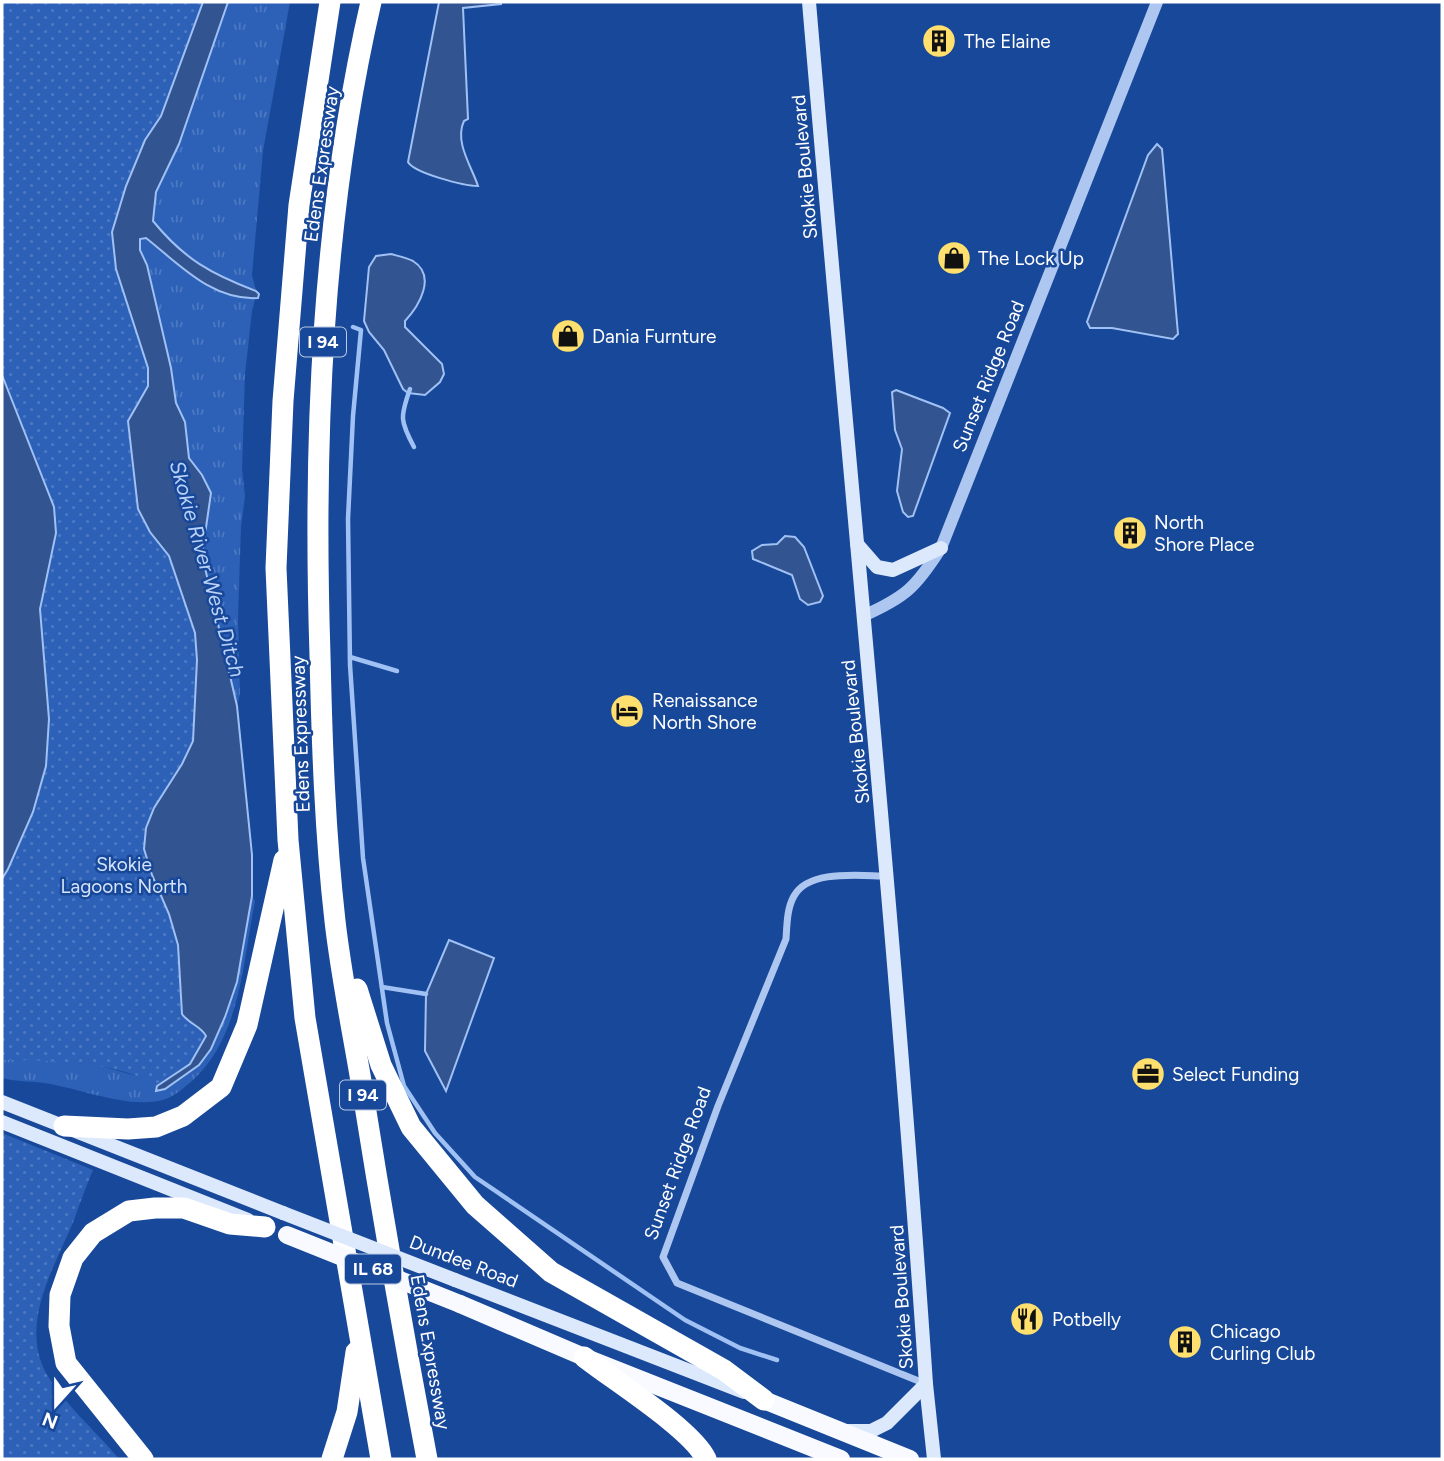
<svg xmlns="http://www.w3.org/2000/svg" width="1444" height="1461" viewBox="0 0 1444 1461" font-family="Figtree,sans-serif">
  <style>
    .grass { fill: url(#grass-tufts) }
    .park { fill: url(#park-dots) }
    .water { fill: #325491; stroke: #a0c1f4; stroke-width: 2 }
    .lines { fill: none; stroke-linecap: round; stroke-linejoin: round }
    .stream { stroke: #a0c1f4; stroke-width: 4.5 }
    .minor { stroke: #aec7f1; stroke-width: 7 }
    .tertiary { stroke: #aec7f1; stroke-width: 12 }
    .secondary { stroke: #dce8fc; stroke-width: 14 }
    .primary { stroke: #f8faff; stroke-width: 18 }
    .motorway { stroke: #fff; stroke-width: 21 }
    .secondary-bridge { stroke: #dce8fc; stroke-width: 14 }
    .primary-bridge { stroke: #f8faff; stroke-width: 18 }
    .labels { text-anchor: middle; stroke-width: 5; stroke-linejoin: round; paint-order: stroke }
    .shield { fill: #184899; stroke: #bac8e0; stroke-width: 2 }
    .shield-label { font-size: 18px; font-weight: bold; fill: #fff }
    .poi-label { font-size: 19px; fill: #fff; stroke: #184899; text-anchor: start }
    .street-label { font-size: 19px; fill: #fff; stroke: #184899 }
    .park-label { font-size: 19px; fill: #d5e4fc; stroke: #184899 }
    .water-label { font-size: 21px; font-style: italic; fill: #bad2f8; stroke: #184899 }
  </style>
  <defs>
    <pattern id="grass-tufts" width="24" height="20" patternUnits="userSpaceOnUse" patternTransform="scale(1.75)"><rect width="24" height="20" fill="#2c61b7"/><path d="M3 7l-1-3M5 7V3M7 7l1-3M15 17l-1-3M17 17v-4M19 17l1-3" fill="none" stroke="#4c79c2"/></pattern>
    <pattern id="park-dots" width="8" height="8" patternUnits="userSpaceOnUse" patternTransform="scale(1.75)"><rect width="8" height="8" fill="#2c61b7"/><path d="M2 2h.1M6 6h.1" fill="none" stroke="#4c79c2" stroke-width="1.8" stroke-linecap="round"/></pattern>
  </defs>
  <rect width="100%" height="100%" fill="#184899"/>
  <!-- grass -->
  <g class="grass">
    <path d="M 228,2 L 290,2 L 263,151 L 252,275 L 256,291 C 210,273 185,259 153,221 L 156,192 L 179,144 Z"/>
    <polygon points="146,238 220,291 255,299 252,311 245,374 242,469 245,496 241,527 238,618 240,694 237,706 202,555 211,493 202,475 189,458 185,422 176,403 171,368 147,265 140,250 140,239"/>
    <path d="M 252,896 L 255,901 C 243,961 241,1036 193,1080 C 185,1087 176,1095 166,1099 C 133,1110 84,1090 50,1084 C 34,1081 17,1082 2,1078 L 2,1019 L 97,1065 L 144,1078 L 152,1083 L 237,982 Z"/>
  </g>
  <!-- park -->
  <g class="park">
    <path d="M 2,2 L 212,2 L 132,205 L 191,571 L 228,989 L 194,1066 L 156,1091 C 141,1061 34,1060 2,1060 Z"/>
    <path d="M 2,1133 L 93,1170 C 86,1186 80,1203 74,1220 C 55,1267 19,1322 46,1373 C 63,1403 97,1432 119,1459 L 2,1459 Z"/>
  </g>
  <!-- water -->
  <g class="water">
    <path d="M 203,2 L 228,2 L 179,144 L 156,192 L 153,221 C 184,259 211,274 256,291 L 259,294 L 258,298 C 212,301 179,264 146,238 L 140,239 L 140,250 L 147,265 L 171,368 L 176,403 L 185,422 L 189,458 L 202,475 L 211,493 L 202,555 L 237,706 L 252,855 L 252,896 L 237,982 L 225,1017 L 211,1049 L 199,1065 L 165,1089 L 156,1091 L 157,1086 L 190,1064 L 206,1036 C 201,1026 189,1024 182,1014 L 178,945 L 169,914 L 152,875 L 144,849 L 146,828 L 154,808 L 182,764 L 193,741 L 197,660 L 195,633 L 169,556 L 150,532 L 138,509 L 128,421 L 148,386 L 148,368 L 116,269 L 112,232 L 126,186 L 145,140 L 161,116 Z"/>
    <path d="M 439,2 L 501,2 L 501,4 L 463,8 L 468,119 L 464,121 C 454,142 472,167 478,186 C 464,186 414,173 408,162 Z"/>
    <polygon points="1157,144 1162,149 1178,334 1173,339 1112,328 1090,328 1087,322 1148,155"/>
    <path d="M 391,254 C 398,256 407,258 413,261 C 437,276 419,306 405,321 L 405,327 L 442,364 L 444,374 L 440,382 L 425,395 L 408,393 L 403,389 L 384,350 L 369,332 L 364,321 L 369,267 L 376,256 Z"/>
    <polygon points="2,375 54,507 56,533 40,609 49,719 46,766 33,812 8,869 2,879"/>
    <polygon points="896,390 943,408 950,413 913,516 908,517 903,512 897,491 902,449 895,430 892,392"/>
    <polygon points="785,536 795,537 804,547 823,596 820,602 808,605 800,599 792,575 753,559 752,551 762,545 777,544"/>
    <polygon points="449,940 494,958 446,1091 425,1051 426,994"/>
  </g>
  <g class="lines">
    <!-- stream -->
    <g class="stream">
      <polyline points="353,327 361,330 353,416 348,519 350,665 363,858 387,1023 404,1086 435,1133 475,1177 685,1320 740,1348 777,1360"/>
      <path d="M 410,389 C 400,417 400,421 414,447"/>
      <polyline points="350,657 397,671"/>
      <polyline points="382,987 426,994"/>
    </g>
    <!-- minor -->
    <path class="minor" d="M 887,876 C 860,876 809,869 794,896 C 787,908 787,924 786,939 L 718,1106 L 663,1257 L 677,1283 L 926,1384"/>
    <!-- tertiary -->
    <path class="tertiary" d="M 863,616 C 906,597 916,587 941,548 L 1157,2"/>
    <!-- secondary -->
    <g class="secondary">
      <path d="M 809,2 C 848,463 895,923 926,1384 L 934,1459"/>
      <polyline points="857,544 877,567 893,570 941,548"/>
      <polyline points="2,1102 283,1213"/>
      <polyline points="2,1122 248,1220"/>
      <polyline points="455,1280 744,1392"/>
      <polyline points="848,1431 871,1431 887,1423 926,1384"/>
    </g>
    <!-- primary -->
    <g class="primary">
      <polyline points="460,1304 584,1357 841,1459"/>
      <polyline points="764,1400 910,1459"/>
    </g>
    <!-- motorway -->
    <g class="motorway">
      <polyline points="330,2 299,205 283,401 276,568 288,840 305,1018 381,1459"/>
      <path d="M 371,2 C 322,214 313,439 320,655 C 322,744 325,833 335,921 C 341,974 352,1028 361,1081 C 381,1207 403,1333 427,1459"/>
      <polyline points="357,989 381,1065 411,1127 475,1205 551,1272 724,1370 764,1400"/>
      <polyline points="64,1126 128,1129 156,1127 183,1116 221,1087 247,1025 284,860"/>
      <path d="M 584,1357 C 613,1380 692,1429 706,1459"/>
      <polyline points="143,1459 66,1363 59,1326 60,1295 73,1258 93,1233 129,1211 155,1208 184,1208 230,1224 265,1227"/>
      <polyline points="332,1459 347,1412 356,1352"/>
    </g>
    <!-- secondary-bridge -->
    <polyline class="secondary-bridge" points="283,1213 455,1280"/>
    <!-- primary-bridge -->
    <polyline class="primary-bridge" points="287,1235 460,1304"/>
  </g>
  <!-- icons -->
  <defs>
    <g id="building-disc" transform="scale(1.75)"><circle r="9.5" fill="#ffdf6e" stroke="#184899"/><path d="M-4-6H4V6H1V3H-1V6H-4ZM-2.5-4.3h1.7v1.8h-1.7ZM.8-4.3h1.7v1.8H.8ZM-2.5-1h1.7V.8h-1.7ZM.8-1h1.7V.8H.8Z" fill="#111"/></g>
    <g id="shop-disc" transform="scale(1.75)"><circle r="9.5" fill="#ffdf6e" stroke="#184899"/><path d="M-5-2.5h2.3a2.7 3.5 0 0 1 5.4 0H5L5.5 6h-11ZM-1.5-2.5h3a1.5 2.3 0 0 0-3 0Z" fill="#111"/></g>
    <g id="hotel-disc" transform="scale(1.75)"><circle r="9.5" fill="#ffdf6e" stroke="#184899"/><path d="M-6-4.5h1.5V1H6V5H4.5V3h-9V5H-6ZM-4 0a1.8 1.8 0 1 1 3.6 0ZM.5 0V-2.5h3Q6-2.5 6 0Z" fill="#111"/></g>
    <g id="office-disc" transform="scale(1.75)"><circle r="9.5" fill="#ffdf6e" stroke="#184899"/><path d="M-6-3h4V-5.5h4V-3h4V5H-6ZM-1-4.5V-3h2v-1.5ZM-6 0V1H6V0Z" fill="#111"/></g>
    <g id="restaurant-disc" transform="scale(1.75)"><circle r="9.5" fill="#ffdf6e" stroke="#184899"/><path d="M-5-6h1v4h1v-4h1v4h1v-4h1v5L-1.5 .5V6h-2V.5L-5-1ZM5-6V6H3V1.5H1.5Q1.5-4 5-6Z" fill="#111"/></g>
  </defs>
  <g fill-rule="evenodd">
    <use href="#building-disc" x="939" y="41"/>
    <use href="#shop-disc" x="954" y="258"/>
    <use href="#shop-disc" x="568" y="336"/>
    <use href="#building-disc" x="1130" y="533"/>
    <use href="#hotel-disc" x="627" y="711"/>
    <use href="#office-disc" x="1148" y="1074"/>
    <use href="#restaurant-disc" x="1027" y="1319"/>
    <use href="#building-disc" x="1185" y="1342"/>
  </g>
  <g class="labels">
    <!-- shield labels -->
    <g class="shield">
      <rect x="300" y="327.5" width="46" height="29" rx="5"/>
      <rect x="340" y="1080.5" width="46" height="29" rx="5"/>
      <rect x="345" y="1254.5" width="56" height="29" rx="5"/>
    </g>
    <g class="shield-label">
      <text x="323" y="348">I 94</text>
      <text x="363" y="1101">I 94</text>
      <text x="373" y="1275">IL 68</text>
    </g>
    <!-- poi labels -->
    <g class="poi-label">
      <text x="964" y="48">The Elaine</text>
      <text x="978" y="265">The Lock Up</text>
      <text x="592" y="343">Dania Furnture</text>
      <text x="1154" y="529">North<tspan x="1154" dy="22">Shore Place</tspan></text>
      <text x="652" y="707">Renaissance<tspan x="652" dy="22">North Shore</tspan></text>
      <text x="1172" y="1081">Select Funding</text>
      <text x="1052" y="1326">Potbelly</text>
      <text x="1210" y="1338">Chicago<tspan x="1210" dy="22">Curling Club</tspan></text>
    </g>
    <!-- street labels -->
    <g class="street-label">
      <text transform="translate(321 164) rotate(-82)" y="7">Edens Expressway</text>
      <text transform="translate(804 167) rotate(-95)" y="7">Skokie Boulevard</text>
      <text transform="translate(988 376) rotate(-68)" y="7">Sunset Ridge Road</text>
      <text transform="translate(855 732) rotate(-96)" y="7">Skokie Boulevard</text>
      <text transform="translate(300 734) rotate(-92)" y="7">Edens Expressway</text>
      <text transform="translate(677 1163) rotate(-70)" y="7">Sunset Ridge Road</text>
      <text transform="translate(464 1261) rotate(21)" y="7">Dundee Road</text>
      <text transform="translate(901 1297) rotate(-94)" y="7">Skokie Boulevard</text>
      <text transform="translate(431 1352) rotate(80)" y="7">Edens Expressway</text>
    </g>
    <!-- park labels -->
    <g class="park-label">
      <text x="124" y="871">Skokie<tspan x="124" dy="22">Lagoons North</tspan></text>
    </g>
    <!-- water labels -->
    <g class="water-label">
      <text transform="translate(207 569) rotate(74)" y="7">Skokie River West Ditch</text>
    </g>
  </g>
  <!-- border -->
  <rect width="1444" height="1461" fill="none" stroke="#ffffff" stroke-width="7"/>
  <!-- north arrow -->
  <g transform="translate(56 1405) rotate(201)" stroke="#184899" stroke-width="5" paint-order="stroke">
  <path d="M0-5L12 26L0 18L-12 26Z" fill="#ffffff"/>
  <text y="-10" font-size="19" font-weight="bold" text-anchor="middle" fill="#ffffff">N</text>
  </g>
</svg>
